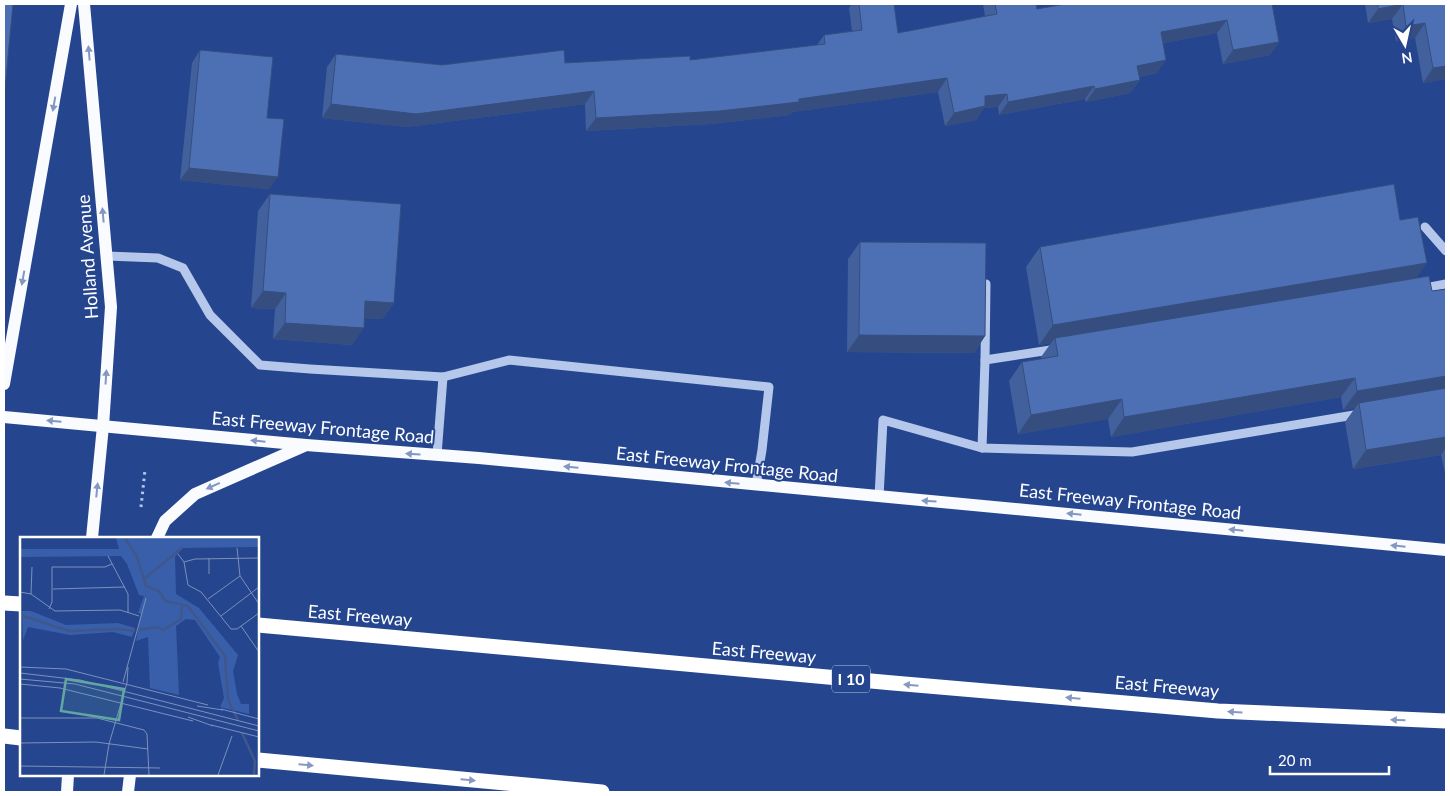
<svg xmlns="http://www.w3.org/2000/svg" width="1450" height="796" viewBox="0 0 1450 796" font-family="Lato,sans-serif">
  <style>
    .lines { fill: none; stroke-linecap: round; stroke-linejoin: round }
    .path { stroke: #b5c7eb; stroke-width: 3; stroke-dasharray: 2.5 4; stroke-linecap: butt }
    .minor { stroke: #b5c7eb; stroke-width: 9 }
    .major { stroke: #f9fbff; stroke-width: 12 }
    .highway { stroke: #fff; stroke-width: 15 }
    .wall { fill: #42609c }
    .shaded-wall { fill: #364e7f }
    .building { fill: #4d70b5; stroke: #364e7f }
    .oneway { fill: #8497c1 }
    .oneway2 { fill: #8799c1 }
    .labels { text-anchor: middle; stroke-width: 4; stroke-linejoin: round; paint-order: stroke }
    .shield { fill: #25468e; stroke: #bec8dd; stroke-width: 1 }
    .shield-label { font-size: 16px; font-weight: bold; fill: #fff }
    .street-label { font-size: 18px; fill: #fff; stroke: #25468e }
    .inset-river { fill: none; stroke: #3f578b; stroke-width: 2.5 }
    .inset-road { fill: none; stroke: #7c90bb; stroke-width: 1 }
    .view { fill: #63a6a1; fill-opacity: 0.15; stroke: #63a6a1; stroke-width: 2.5 }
    .inset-edge { fill: none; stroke: #fff; stroke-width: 2.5 }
  </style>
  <rect width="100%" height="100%" fill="#25468e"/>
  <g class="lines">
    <!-- path -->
    <polyline class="path" points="141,507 145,470"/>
    <!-- minor -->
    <g class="minor">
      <polyline points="1425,227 1446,251"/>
      <polyline points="107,256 158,258 183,268 210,315 260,365 310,369 443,377 509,360 769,387 762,450 756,485"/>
      <polyline points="1420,289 1446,284"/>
      <polyline points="985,360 1057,349"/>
      <polyline points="982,448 985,360 986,284"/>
      <polyline points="437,455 443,377"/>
      <polyline points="879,497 883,420 982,448 1132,452 1360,414"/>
    </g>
    <!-- major -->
    <g class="major">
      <polyline points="84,4 111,307 103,426 92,538"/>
      <polyline points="4,384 71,4"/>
      <polyline points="4,417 306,445 479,458 1446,550"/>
      <polyline points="157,538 165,521 195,494 304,446"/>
      <polyline points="67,792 68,775"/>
      <polyline points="128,792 130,775"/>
    </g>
    <!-- highway -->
    <g class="highway">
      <polyline points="4,603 21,604"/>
      <polyline points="258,625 893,683 1218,711 1446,721"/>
      <polyline points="4,736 21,738"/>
      <polyline points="258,760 602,792"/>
    </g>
  </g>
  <!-- wall -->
  <g class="wall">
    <polygon points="852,4 894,4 898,33 985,16 983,4 1036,4 1037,9 1272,4 1279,42 1270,55 1223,64 1217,33 1163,43 1157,73 1139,77 1140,80 1130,93 1086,102 1085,99 999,115 998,107 984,108 976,120 945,126 938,92 792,112 790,115 710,124 586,131 585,104 407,127 322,118 327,67 336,54 442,65 690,60 817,45 824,35 852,31 849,8"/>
    <polygon points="1365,4 1446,4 1446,79 1423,83 1415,38 1396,41 1392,19 1368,23"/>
    <polygon points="200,50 267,118 269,189 180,180 192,63"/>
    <polygon points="270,194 394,303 382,319 364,318 352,345 273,339 275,309 251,308 258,211"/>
    <polygon points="1400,220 1417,278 1432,291 1446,289 1446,473 1445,473 1441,455 1353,469 1345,422 1355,408 1343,410 1341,397 1111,437 1108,419 1018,434 1009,381 1022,362 1042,359 1041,357 1051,343 1039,345 1026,267 1040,247"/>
    <polygon points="860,242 985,336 974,353 847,352 848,259"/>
  </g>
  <!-- shaded-wall -->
  <g class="shaded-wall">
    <polygon points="1403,4 1392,19 1368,23 1378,9"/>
    <polygon points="1227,20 1217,33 1152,45 1161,32"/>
    <polygon points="1425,23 1415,38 1396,41 1406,26"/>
    <polygon points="1279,42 1270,55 1223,64 1233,50"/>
    <polygon points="1166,60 1157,73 1128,79 1137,66"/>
    <polygon points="1446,66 1446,79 1423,83 1433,68"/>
    <polygon points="947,78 938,92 792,112 790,115 710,124 586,131 596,118 799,99"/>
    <polygon points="1140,80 1130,93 1086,102 1095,89"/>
    <polygon points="1094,86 1085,99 999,115 1008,102"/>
    <polygon points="594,91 585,104 407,127 322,118 331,104"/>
    <polygon points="1007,94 998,107 984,108 976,120 945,126 954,113 985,96"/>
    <polygon points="189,168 278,177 269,189 180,180"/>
    <polygon points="1427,263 1413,283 1055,338 1051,343 1039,345 1053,325"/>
    <polygon points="263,291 286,293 275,309 251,308"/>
    <polygon points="365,301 394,303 382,319 354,318"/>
    <polygon points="285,323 364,328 352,345 273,339"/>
    <polygon points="859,335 985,336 974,353 847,352"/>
    <polygon points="1446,376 1446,393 1359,403 1355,408 1343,410 1357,391"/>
    <polygon points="1355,378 1341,397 1111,437 1124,417"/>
    <polygon points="1122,399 1108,419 1018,434 1031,415"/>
    <polygon points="1446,437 1446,447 1441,455 1353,469 1366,450"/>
  </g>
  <!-- building -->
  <g class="building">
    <polygon points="4,4 13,4 4,99"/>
    <polygon points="859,4 894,4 898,33 997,14 995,4 1036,4 1037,9 1065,4 1272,4 1279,42 1233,50 1227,20 1161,32 1166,60 1137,66 1140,80 1095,89 1094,86 1008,102 1007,94 985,96 985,106 954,113 947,78 799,99 799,102 720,111 596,118 594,91 416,114 331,104 336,54 442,65 564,50 565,63 690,56 690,60 825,44 824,35 862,30"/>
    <polygon points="1378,4 1446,4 1446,66 1433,68 1425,23 1406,26 1403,4 1378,9"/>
    <polygon points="200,50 273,57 267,118 284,119 278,177 189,168"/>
    <polygon points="1394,184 1400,220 1418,217 1427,263 1053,325 1040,247"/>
    <polygon points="270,194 401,204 394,303 365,301 364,328 285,323 286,293 263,291"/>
    <polygon points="860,242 986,243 985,336 859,335"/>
    <polygon points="1429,276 1432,291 1446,289 1446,376 1357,391 1355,378 1124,417 1122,399 1031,415 1022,362 1058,356 1055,338"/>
    <polygon points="1446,388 1446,437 1366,450 1359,403"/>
  </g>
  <!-- one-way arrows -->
  <defs><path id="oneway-solid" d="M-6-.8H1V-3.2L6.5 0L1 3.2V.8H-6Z" transform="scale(1.25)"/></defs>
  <g class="oneway">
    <use href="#oneway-solid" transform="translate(89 53) rotate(-95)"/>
    <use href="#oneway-solid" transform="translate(54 104) rotate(100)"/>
    <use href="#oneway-solid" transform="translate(103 215) rotate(-95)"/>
    <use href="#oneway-solid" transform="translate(23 278) rotate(100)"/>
    <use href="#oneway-solid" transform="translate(106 377) rotate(-86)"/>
    <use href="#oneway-solid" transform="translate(54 421) rotate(-175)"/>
    <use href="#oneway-solid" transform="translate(258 441) rotate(-174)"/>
    <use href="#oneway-solid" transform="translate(413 454) rotate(-176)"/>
    <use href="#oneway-solid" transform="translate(571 467) rotate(-175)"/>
    <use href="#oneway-solid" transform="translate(732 483) rotate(-175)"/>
    <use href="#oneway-solid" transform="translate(213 486) rotate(156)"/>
    <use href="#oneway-solid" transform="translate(97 490) rotate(-84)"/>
    <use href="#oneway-solid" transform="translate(929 501) rotate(-176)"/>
    <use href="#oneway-solid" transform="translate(1074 514) rotate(-174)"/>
    <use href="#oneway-solid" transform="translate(1236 530) rotate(-174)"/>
    <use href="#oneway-solid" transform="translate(1398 546) rotate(-174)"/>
  </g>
  <g class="oneway2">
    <use href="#oneway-solid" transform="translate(911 685) rotate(-175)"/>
    <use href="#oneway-solid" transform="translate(1073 698) rotate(-175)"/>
    <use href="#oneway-solid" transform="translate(1235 712) rotate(-177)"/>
    <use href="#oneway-solid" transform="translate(1398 720) rotate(-178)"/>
    <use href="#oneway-solid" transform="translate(306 765) rotate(5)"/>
    <use href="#oneway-solid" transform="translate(468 780) rotate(5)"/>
  </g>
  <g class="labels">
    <!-- shield labels -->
    <rect class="shield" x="832" y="665.5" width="38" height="27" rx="4"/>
    <g class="shield-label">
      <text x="851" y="685">I 10</text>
    </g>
    <!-- street labels -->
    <g class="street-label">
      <text transform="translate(88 257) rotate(-94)" y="6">Holland Avenue</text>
      <text transform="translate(323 428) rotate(5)" y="6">East Freeway Frontage Road</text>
      <text transform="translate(727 465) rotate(6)" y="6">East Freeway Frontage Road</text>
      <text transform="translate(1130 502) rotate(6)" y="6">East Freeway Frontage Road</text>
      <text transform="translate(360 616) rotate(5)" y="6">East Freeway</text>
      <text transform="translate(764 653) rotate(5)" y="6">East Freeway</text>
      <text transform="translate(1167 687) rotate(5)" y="6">East Freeway</text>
    </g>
  </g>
  <!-- overview -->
  <g transform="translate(20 537)">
    <rect width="239" height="239" fill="#25468e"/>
    <path d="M 96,1 L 239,1 L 239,10 L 163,11 L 155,20 L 156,57 L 179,71 L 218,118 L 213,134 L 217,157 L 221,167 L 229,167 L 229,177 L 200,170 L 204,161 L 198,126 L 200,120 L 175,83 L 166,82 L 156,89 L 159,158 L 130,151 L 128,100 L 116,104 L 121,77 L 118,76 L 124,59 L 119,58 L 107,27 L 101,19 L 0,20 L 0,12 L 99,12 ZM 2,74 L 11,74 L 46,88 L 98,86 L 115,91 L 112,100 L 93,95 L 50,98 L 8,90 L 3,103 Z" fill="#395fab"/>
    <path class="inset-river" d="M 105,1 L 117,20 L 126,49 L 139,54 L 145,64 L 168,69 L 205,119 L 208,163 L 218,183M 124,42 L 163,10M 0,78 L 49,94 L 99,92 L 115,94M 119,93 L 137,90 L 143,93 L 161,82 L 162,67M 222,196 L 235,224 L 234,238"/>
    <path class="inset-road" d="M 217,11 L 220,39 L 239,67M 158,17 L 164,25 L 168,48 L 181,55 L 211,92 L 217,92 L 239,76M 88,19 L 108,57 L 108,76M 189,21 L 189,37M 164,25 L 175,22 L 239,21M 33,52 L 105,50M 0,55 L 11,57 L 35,74 L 100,73 L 119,79M 11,57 L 12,30M 188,62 L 220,39M 29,72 L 32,65 L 32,30 L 85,30 L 92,27M 201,79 L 239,50M 221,89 L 239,115M 0,130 L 46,132 L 188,168M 0,136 L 60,143 L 239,189M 0,142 L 55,147 L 239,194M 103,145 L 126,61M 107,146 L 108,130M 0,147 L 40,151 L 173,184M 177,169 L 203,173M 201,172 L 239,182M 168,180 L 193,189M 0,181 L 77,181 L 124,193 L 127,197 L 129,238M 191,188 L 239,200M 0,206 L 76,205 L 128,212M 0,229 L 140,231M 84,238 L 89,207 L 107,146M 198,238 L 212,199"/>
    <path class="view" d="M 46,142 L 104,152 L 99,183 L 41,174 Z"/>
    <rect width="239" height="239" class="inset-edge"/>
  </g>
  <!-- border -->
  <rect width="1450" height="796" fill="none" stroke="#ffffff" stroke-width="10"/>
  <!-- north arrow -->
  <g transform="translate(1405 45) rotate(171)" stroke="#25468e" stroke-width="4" paint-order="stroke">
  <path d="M0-4L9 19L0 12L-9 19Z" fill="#ffffff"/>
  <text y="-8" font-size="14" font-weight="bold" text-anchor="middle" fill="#ffffff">N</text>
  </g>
  <!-- scale -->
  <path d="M1270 766v8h119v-8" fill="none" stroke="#ffffff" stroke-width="2.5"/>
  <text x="1278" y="766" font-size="15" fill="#ffffff" stroke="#25468e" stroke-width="4" paint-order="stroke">20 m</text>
</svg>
